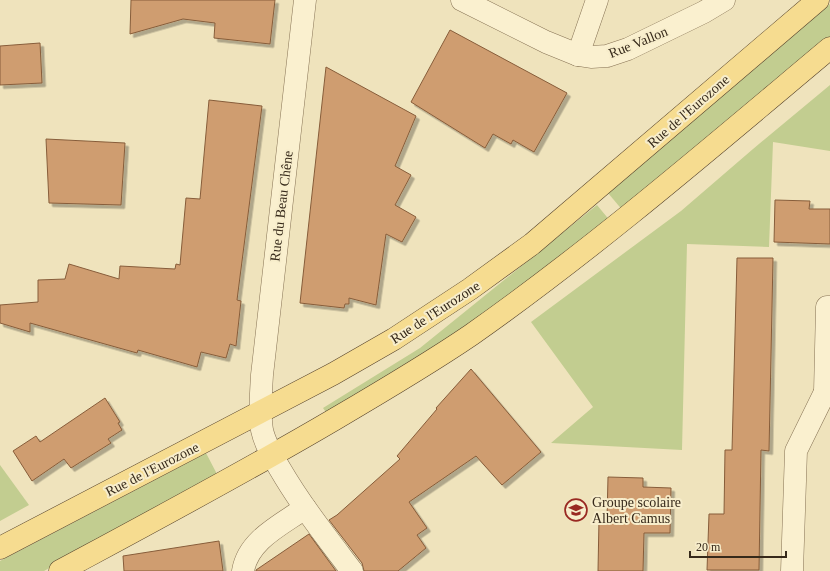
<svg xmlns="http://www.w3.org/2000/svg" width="830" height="571" viewBox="0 0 830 571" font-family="'Times New Roman',serif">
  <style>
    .green { fill: #c2cd90 }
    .building { fill: #cf9d70; stroke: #875d3a; filter: url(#shadow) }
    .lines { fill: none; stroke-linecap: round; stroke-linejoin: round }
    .minor-casing { stroke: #877355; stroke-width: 23 }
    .major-casing { stroke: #54402a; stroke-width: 23 }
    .minor { stroke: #faf0cf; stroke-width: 22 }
    .major { stroke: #f6dc90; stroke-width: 22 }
    .labels { text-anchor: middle; stroke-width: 4; stroke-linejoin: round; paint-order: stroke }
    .street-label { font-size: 14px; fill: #36291a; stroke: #f7edcb }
    .poi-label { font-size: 14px; fill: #36291a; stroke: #f7edcb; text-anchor: start }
  </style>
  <defs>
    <filter id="shadow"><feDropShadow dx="3.5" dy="3.5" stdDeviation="0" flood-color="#0004"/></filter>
  </defs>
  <rect width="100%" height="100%" fill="#efe3bc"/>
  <!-- green -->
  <g class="green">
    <polygon points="830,4 830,39 624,212 608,193"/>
    <polygon points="830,85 830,151 773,142 769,247 687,244 682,450 551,443 593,407 531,322 681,211 753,149"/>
    <polygon points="597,205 611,222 445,343 328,415 323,408 420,348"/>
    <polygon points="206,453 219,478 81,550 44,571 0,571 0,561"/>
    <polygon points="0,465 29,505 0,521"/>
  </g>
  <!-- building -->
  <g class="building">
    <polygon points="131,0 275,0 270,44 214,38 215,23 183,19 130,34"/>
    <polygon points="450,30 567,93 534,152 513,140 511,144 493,134 485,148 411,102"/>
    <polygon points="40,43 42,83 0,85 0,46"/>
    <polygon points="326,67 416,116 395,166 411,175 395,205 416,217 402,242 386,234 376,305 349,298 349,304 345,304 344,308 300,303"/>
    <polygon points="209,100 262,106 237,300 241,301 236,346 230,344 226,358 201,352 197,367 138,350 137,353 30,323 30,332 0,323 0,305 38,302 38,280 65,279 69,264 119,279 120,266 175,269 176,264 180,265 186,198 200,199"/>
    <polygon points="46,139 125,143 121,205 49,203"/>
    <polygon points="775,200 810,201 809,209 830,209 830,244 774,242"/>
    <polygon points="737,258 773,258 769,451 761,450 759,570 707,570 709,514 724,514 725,450 732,450"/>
    <polygon points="471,369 541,452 502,485 476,456 409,502 427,528 417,535 426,548 398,571 364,571 362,563 329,520 337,515 400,459 397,456 437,409 436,408"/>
    <polygon points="105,398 120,422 118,423 122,430 108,439 111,443 71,468 64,459 32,481 13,451 36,436 40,442"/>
    <polygon points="608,477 643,478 643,487 671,488 670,533 644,533 643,571 598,571 599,519 607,519"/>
    <polygon points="309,534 336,571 256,571 256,570"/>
    <polygon points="219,541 223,571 124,571 123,556"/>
  </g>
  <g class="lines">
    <!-- minor casing -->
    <g class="minor-casing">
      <g id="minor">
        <path d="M 305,0 L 262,375 C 261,394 259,412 262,430 C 265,444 273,457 280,469 C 301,505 327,538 352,571"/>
        <polyline points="462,0 546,42 578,55 591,57 607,56 628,49 704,12 724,0"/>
        <polyline points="578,55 597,0"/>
        <polyline points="830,307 827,307 825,392 830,392"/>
        <path d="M 243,571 C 248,540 281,525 305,508"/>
        <polyline points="792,571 796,451 825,392"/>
      </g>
    </g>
    <!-- major casing -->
    <g class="major-casing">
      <g id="major">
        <polyline points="0,548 333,374 394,339 470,289 532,244 818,0"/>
        <path d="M 60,571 C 153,521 245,472 335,419 C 381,392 427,365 471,335 C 596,247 713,146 830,48"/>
      </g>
    </g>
    <!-- minor -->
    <use href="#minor" class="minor"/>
    <!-- major -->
    <use href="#major" class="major"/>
  </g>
  <!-- icons -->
  <defs>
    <g id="school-ring" transform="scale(1.15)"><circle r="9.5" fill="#f7edcb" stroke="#992922" stroke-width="1.5"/><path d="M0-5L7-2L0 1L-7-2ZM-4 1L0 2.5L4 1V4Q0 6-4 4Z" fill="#992922"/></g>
  </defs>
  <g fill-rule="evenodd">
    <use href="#school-ring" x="576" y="510"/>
  </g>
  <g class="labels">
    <!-- street labels -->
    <g class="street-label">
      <text transform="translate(638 42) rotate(-22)" y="5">Rue Vallon</text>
      <text transform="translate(688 111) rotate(-41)" y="5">Rue de l'Eurozone</text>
      <text transform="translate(281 206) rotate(-83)" y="5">Rue du Beau Chêne</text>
      <text transform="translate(435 312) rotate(-33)" y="5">Rue de l'Eurozone</text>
      <text transform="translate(152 469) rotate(-27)" y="5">Rue de l'Eurozone</text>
    </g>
    <!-- poi labels -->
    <g class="poi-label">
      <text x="592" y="507">Groupe scolaire<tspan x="592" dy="16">Albert Camus</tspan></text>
    </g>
  </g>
  <!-- scale -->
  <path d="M690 551v6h96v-6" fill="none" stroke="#36291a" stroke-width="2"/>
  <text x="696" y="551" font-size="12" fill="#36291a" stroke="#f7edcb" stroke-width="3" paint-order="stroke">20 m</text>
</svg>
